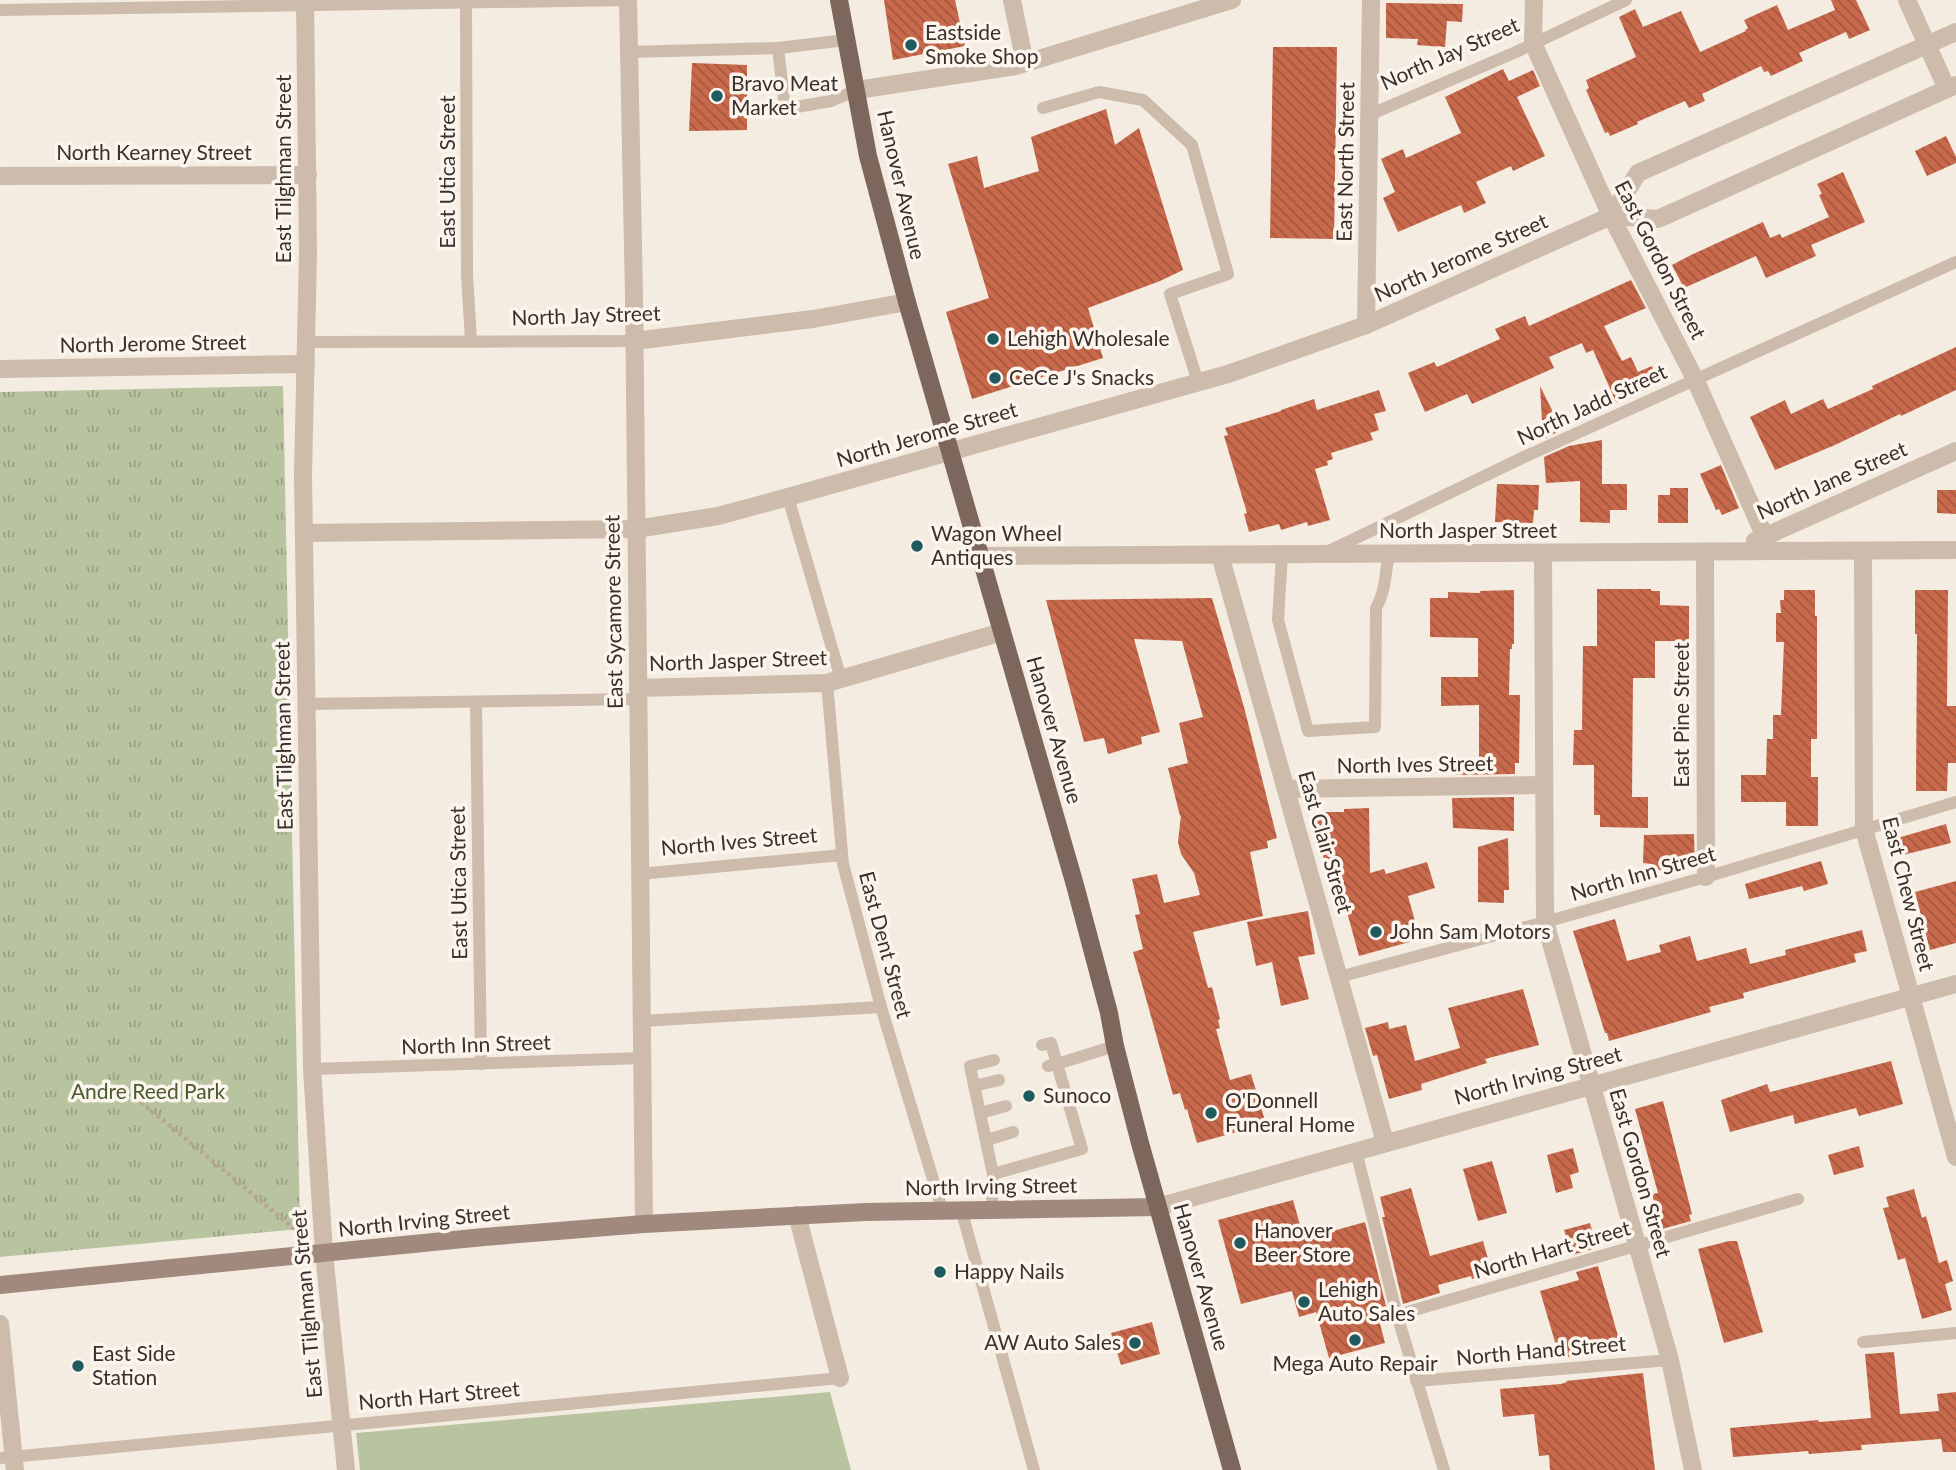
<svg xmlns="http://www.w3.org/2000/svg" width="1956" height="1470" viewBox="0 0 1956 1470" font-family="Lato,sans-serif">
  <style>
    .green { fill: #b8c4a0 }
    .park { fill: url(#park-tufts) }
    .building { fill: url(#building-back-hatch) }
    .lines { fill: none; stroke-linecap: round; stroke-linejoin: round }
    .path { stroke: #b9a596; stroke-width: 4.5; stroke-dasharray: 3.5 3.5; stroke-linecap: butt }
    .service { stroke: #cdbbac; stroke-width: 12 }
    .minor { stroke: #cdbbac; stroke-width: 18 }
    .secondary { stroke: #a18a7d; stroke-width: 18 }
    .primary { stroke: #7d675c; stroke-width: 18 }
    .poi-dot { fill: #1f5a5e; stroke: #fbf5ee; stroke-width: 2.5 }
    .labels { text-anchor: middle; stroke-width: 7; stroke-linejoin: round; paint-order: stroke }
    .poi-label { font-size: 21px; fill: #3b302b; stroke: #fbf5ee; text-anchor: start }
    .street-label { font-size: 21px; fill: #3b302b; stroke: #fbf5ee }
    .park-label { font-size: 21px; fill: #4a5a2e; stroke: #fbf5ee }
  </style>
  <defs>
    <pattern id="park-tufts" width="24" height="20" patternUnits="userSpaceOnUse" patternTransform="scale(1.75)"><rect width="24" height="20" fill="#b8c4a0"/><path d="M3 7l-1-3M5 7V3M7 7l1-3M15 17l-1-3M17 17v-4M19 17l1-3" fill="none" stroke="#97a083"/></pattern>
    <pattern id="building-back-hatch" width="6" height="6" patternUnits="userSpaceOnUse" patternTransform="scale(1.75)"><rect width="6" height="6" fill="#c8694b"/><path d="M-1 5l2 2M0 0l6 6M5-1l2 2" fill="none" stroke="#a4573f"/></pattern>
  </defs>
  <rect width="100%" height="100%" fill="#f4ebe1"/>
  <!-- green -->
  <polygon class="green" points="830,1392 851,1470 360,1470 356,1433"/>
  <!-- park -->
  <polygon class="park" points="283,386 300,1229 0,1257 0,392"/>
  <!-- building -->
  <g class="building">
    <polygon points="884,0 955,0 965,46 893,60"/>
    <polygon points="1831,0 1856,0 1870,30 1849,39 1846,32 1799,53 1803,61 1771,76 1768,71 1764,72 1761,66 1702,94 1705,101 1689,108 1685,101 1637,122 1638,124 1610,136 1608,132 1605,133 1586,90 1589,88 1586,80 1636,57 1619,17 1635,9 1643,27 1681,11 1700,52 1746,31 1745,30 1748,28 1744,20 1777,5 1788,30 1835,10"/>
    <polygon points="1386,3 1463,4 1462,22 1447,21 1445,47 1417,45 1418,39 1386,38"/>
    <polygon points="1273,47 1337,47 1334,239 1270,238"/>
    <polygon points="692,63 747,65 747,130 689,131"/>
    <polygon points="1503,69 1509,81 1533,70 1540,86 1517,97 1545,156 1513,171 1511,166 1476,182 1486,203 1464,213 1461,205 1398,232 1383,198 1395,192 1381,159 1403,149 1406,158 1461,133 1445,97"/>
    <polygon points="1106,109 1115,145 1139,128 1183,270 1160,281 1088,308 1103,358 972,399 946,312 989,298 948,164 977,156 984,188 1039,171 1031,137"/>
    <polygon points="1946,136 1956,157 1956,163 1927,176 1915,151"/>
    <polygon points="1843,172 1865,222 1811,245 1816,256 1766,278 1756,256 1684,288 1672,265 1691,255 1763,222 1770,238 1780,234 1782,238 1829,217 1819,195 1822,194 1817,184"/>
    <polygon points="1631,280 1646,308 1604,326 1622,361 1631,357 1638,372 1652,366 1658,384 1616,402 1593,350 1586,353 1582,343 1549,357 1554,368 1472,404 1467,394 1425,412 1408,373 1434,362 1437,367 1500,339 1495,329 1525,316 1529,326"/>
    <polygon points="1956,347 1956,390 1901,416 1900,414 1835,445 1775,470 1750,417 1785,400 1791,414 1823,399 1828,409 1873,389 1872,386"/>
    <polygon points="1540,386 1562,430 1543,439"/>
    <polygon points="1379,390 1386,411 1374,414 1379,430 1370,433 1373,440 1331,453 1333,459 1327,461 1328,465 1315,469 1330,520 1308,526 1307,522 1281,530 1279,524 1249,532 1244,514 1247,513 1224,436 1228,435 1225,428 1281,411 1281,410 1314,399 1317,410"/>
    <polygon points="1602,440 1602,484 1627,484 1627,510 1610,510 1610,523 1580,522 1580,481 1546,483 1544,457 1569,446"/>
    <polygon points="1721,465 1739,508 1722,515 1719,509 1716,510 1700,474"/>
    <polygon points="1497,484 1539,485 1538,510 1534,510 1533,523 1495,522"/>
    <polygon points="1670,488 1688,488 1688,523 1658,523 1658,495 1670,495"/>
    <polygon points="1937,490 1956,490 1956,514 1937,513"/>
    <polygon points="1597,589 1651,589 1651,591 1660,591 1660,605 1689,606 1689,641 1655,641 1655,678 1633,678 1632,797 1648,797 1648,828 1600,827 1600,815 1594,815 1594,765 1573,765 1574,730 1582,730 1583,646 1597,646"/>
    <polygon points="1514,590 1514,644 1512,644 1512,649 1510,649 1509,695 1520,695 1519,763 1515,763 1515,774 1452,775 1452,766 1479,767 1479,705 1441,706 1441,677 1478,677 1478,638 1430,637 1430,598 1448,598 1448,592 1480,593 1480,591"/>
    <polygon points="1784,590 1815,590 1815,616 1817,616 1817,739 1811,739 1811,777 1818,777 1818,826 1786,826 1786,802 1741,802 1741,775 1766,775 1767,739 1773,739 1773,715 1781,715 1784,642 1776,642 1776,613 1781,613 1780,600 1784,600"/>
    <polygon points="1915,590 1948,590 1947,706 1956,706 1956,763 1948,763 1947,791 1916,791 1917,634 1915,634"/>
    <polygon points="1212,598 1244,707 1277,838 1267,841 1268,848 1250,852 1263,916 1193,932 1208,988 1212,987 1220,1019 1218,1020 1220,1028 1216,1029 1230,1080 1251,1074 1266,1124 1197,1143 1187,1109 1185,1110 1180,1093 1173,1095 1133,952 1143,949 1135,915 1140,914 1132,879 1157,874 1164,903 1200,895 1194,873 1181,854 1178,842 1181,815 1180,816 1168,768 1188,763 1179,723 1203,717 1182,641 1134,639 1160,732 1141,737 1142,744 1108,754 1104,738 1084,742 1046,600"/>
    <polygon points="1514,797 1514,831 1453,828 1452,798"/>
    <polygon points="1369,808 1370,873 1384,869 1386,874 1427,862 1435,888 1408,896 1420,939 1359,956 1347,912 1338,914 1323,856 1323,843 1317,843 1317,816 1323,816 1323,812 1344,812 1344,809"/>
    <polygon points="1946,824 1951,843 1899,856 1894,839"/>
    <polygon points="1694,834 1695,869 1652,870 1652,864 1643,863 1644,835"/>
    <polygon points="1508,838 1509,890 1504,890 1504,903 1478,902 1478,847"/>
    <polygon points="1821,861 1828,884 1804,891 1802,886 1749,899 1745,884"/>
    <polygon points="1956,881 1956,943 1930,950 1915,892"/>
    <polygon points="1308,911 1315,954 1298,957 1309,999 1281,1006 1272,962 1256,966 1247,922"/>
    <polygon points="1615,919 1627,961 1661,952 1659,945 1690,936 1697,961 1746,948 1750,964 1786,955 1785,950 1862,930 1867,951 1854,954 1856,962 1743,993 1744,998 1709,1007 1711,1012 1609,1041 1607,1033 1605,1033 1573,931"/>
    <polygon points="1523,989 1539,1045 1485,1059 1487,1063 1421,1084 1422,1090 1389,1099 1377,1055 1373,1056 1365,1028 1388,1022 1389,1029 1406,1025 1415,1061 1460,1048 1448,1008"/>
    <polygon points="1891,1061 1903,1104 1859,1116 1856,1108 1795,1124 1793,1115 1730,1132 1721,1100 1767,1084 1770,1092"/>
    <polygon points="1663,1101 1692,1214 1689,1215 1691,1221 1662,1229 1652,1194 1658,1193 1635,1109"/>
    <polygon points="1859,1146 1864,1167 1834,1175 1828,1155"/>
    <polygon points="1573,1148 1579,1172 1570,1175 1573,1188 1556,1193 1547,1155"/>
    <polygon points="1492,1161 1507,1213 1478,1221 1463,1169"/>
    <polygon points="1411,1188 1430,1256 1483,1241 1492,1273 1472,1279 1471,1276 1438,1285 1440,1293 1403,1304 1382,1217 1385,1217 1380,1197"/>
    <polygon points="1914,1189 1922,1218 1926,1216 1939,1263 1947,1260 1953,1281 1945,1284 1952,1310 1922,1319 1905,1258 1898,1260 1883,1208 1889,1207 1886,1197"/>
    <polygon points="1293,1200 1304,1239 1365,1222 1387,1310 1377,1312 1385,1343 1329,1358 1316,1312 1299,1317 1292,1291 1241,1304 1218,1220"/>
    <polygon points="1590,1223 1596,1245 1593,1246 1593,1249 1572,1255 1564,1230"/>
    <polygon points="1729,1241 1737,1241 1763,1332 1724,1343 1698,1249"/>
    <polygon points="1598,1266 1620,1343 1560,1359 1540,1291 1579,1280 1576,1272"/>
    <polygon points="1152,1322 1160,1354 1121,1365 1111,1333"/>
    <polygon points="1894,1352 1900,1414 1939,1411 1937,1394 1956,1392 1956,1452 1943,1452 1941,1439 1861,1445 1862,1450 1809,1454 1808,1451 1733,1457 1730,1428 1818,1420 1819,1422 1871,1418 1865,1354"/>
    <polygon points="1643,1373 1655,1470 1550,1470 1549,1455 1539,1456 1534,1414 1503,1417 1500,1389 1561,1384 1567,1382 1566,1381"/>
  </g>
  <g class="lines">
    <!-- path -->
    <polyline class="path" points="141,1102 302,1235"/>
    <!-- service -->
    <g class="service">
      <polyline points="466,2 467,274 471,341"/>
      <polyline points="0,10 626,0"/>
      <polyline points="778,48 846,40"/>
      <polyline points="629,52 778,48 785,109 831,101 857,90"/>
      <polyline points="1043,108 1099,92 1143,100 1192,145 1228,274 1170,294 1198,382"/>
      <polyline points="1369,115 1516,52 1626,0"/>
      <polyline points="306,342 634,341"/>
      <polyline points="788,497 841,679"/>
      <polyline points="1327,552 1524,457 1956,262"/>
      <path d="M 1282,554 L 1278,620 L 1308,731 L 1375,727 L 1376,608 C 1386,591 1385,573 1389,554"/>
      <polyline points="827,683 843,864 881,1007 942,1209"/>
      <polyline points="476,702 481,1064"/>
      <polyline points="306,704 638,699"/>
      <polyline points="640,874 842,855"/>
      <polyline points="1339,977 1545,922 1706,877 1956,802"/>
      <polyline points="642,1021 881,1007"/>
      <polyline points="1042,1045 1051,1043 1057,1064 1115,1046"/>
      <polyline points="312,1069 642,1058"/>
      <polyline points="974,1086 999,1080"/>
      <polyline points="980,1113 1006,1106"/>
      <polyline points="987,1140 1013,1132"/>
      <polyline points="1356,1151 1397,1315 1444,1470"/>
      <polyline points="993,1174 1082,1149 1057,1064 1048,1066"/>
      <polyline points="961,1209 1034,1470"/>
      <polyline points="992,1209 993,1174 970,1066 994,1060"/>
      <polyline points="1397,1315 1798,1199"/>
      <polyline points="1863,1342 1956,1333"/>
      <polyline points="1416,1381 1670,1360"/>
      <polyline points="0,1458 840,1378"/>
    </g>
    <!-- minor -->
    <g class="minor">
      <polyline points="305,0 308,253 303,474 312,1069 324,1253 346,1470"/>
      <polyline points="628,0 634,296 644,1224"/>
      <polyline points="1012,0 1025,63"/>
      <polyline points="1534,0 1533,43 1611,216 1695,379 1765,537"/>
      <polyline points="1907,0 1947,89"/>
      <polyline points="857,90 1016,66 1232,0"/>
      <polyline points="0,176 308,175"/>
      <polyline points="1611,216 1638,173 1956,32"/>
      <polyline points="1366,325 1371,0"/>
      <polyline points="634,341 813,319 907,302"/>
      <polyline points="0,369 306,364"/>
      <polyline points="304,533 636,529 718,516 788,497 1228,374 1366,325 1611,216 1658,219 1956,85"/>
      <polyline points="1755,541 1956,451"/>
      <polyline points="1863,551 1864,829 1956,1157"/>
      <polyline points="1705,553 1706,877"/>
      <polyline points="1543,554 1545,922 1670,1360 1693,1470"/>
      <polyline points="1220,555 1385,1142"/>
      <polyline points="980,556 1956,550"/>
      <polyline points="638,688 827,683 1002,632"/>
      <polyline points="1286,789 1544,785"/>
      <polyline points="1158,1207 1956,984"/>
      <polyline points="797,1215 840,1378"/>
      <polyline points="0,1324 15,1470"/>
    </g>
    <!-- secondary -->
    <polyline class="secondary" points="0,1285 484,1237 644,1224 865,1212 1158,1207"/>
    <!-- primary -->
    <polyline class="primary" points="839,0 868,156 907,302 1075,885 1109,1013 1115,1046 1140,1143 1232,1470"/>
  </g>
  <!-- markers -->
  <g class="poi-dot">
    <circle cx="911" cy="45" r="7"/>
    <circle cx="717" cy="96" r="7"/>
    <circle cx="993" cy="339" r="7"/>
    <circle cx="995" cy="378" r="7"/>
    <circle cx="917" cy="546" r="7"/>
    <circle cx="1376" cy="932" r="7"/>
    <circle cx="1029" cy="1096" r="7"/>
    <circle cx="1211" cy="1113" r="7"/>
    <circle cx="1240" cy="1243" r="7"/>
    <circle cx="940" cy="1272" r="7"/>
    <circle cx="1304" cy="1302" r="7"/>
    <circle cx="1355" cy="1340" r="7"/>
    <circle cx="1135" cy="1343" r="7"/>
    <circle cx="78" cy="1366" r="7"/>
  </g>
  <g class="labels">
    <!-- poi labels -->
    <g class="poi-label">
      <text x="925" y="40">Eastside<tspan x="925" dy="24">Smoke Shop</tspan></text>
      <text x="731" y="91">Bravo Meat<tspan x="731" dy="24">Market</tspan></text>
      <text x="1007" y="346">Lehigh Wholesale</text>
      <text x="1009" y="385">CeCe J's Snacks</text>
      <text x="931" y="541">Wagon Wheel<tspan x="931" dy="24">Antiques</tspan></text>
      <text x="1390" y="939">John Sam Motors</text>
      <text x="1043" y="1103">Sunoco</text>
      <text x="1225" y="1108">O'Donnell<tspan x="1225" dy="24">Funeral Home</tspan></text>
      <text x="1254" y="1238">Hanover<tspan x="1254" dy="24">Beer Store</tspan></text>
      <text x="954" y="1279">Happy Nails</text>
      <text x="1318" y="1297">Lehigh<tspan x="1318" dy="24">Auto Sales</tspan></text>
      <text x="1121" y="1350" text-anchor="end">AW Auto Sales</text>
      <text x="92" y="1361">East Side<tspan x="92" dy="24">Station</tspan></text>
      <text x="1355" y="1371" text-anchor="middle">Mega Auto Repair</text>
    </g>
    <!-- street labels -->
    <g class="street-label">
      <text transform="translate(1450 54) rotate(-24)" y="7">North Jay Street</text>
      <text x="154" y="160">North Kearney Street</text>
      <text transform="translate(1346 162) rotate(-89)" y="7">East North Street</text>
      <text transform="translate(284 169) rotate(-90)" y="7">East Tilghman Street</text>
      <text transform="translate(448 172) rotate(-90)" y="7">East Utica Street</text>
      <text transform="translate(901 185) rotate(77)" y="7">Hanover Avenue</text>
      <text transform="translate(1461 258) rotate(-24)" y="7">North Jerome Street</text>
      <text transform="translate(1660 260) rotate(63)" y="7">East Gordon Street</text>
      <text transform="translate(586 316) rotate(-2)" y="7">North Jay Street</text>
      <text transform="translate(153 344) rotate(-1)" y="7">North Jerome Street</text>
      <text transform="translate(1592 405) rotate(-25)" y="7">North Jadd Street</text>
      <text transform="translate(927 435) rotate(-16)" y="7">North Jerome Street</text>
      <text transform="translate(1832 481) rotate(-24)" y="7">North Jane Street</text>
      <text x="1468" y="538">North Jasper Street</text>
      <text transform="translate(614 612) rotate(-91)" y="7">East Sycamore Street</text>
      <text transform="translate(738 661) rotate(-2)" y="7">North Jasper Street</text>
      <text transform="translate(1682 715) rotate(-90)" y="7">East Pine Street</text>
      <text transform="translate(1054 730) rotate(74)" y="7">Hanover Avenue</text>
      <text transform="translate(284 736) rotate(-91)" y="7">East Tilghman Street</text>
      <text transform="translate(1415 765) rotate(-1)" y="7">North Ives Street</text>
      <text transform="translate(739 842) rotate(-5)" y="7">North Ives Street</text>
      <text transform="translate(1325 842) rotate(74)" y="7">East Clair Street</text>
      <text transform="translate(1643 874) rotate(-16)" y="7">North Inn Street</text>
      <text transform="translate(459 883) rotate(-91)" y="7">East Utica Street</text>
      <text transform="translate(1908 894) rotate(76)" y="7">East Chew Street</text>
      <text transform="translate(885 945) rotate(75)" y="7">East Dent Street</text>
      <text transform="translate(476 1045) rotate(-2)" y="7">North Inn Street</text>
      <text transform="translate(1538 1076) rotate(-15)" y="7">North Irving Street</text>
      <text transform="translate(1640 1173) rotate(74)" y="7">East Gordon Street</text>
      <text transform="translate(991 1187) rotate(-1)" y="7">North Irving Street</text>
      <text transform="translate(424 1221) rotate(-6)" y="7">North Irving Street</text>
      <text transform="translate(1552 1250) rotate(-16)" y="7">North Hart Street</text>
      <text transform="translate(1201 1277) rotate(74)" y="7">Hanover Avenue</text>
      <text transform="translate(307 1304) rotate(-95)" y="7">East Tilghman Street</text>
      <text transform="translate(1541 1351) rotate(-5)" y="7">North Hand Street</text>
      <text transform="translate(439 1396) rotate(-5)" y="7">North Hart Street</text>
    </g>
    <!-- park labels -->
    <g class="park-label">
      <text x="148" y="1099">Andre Reed Park</text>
    </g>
  </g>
</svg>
